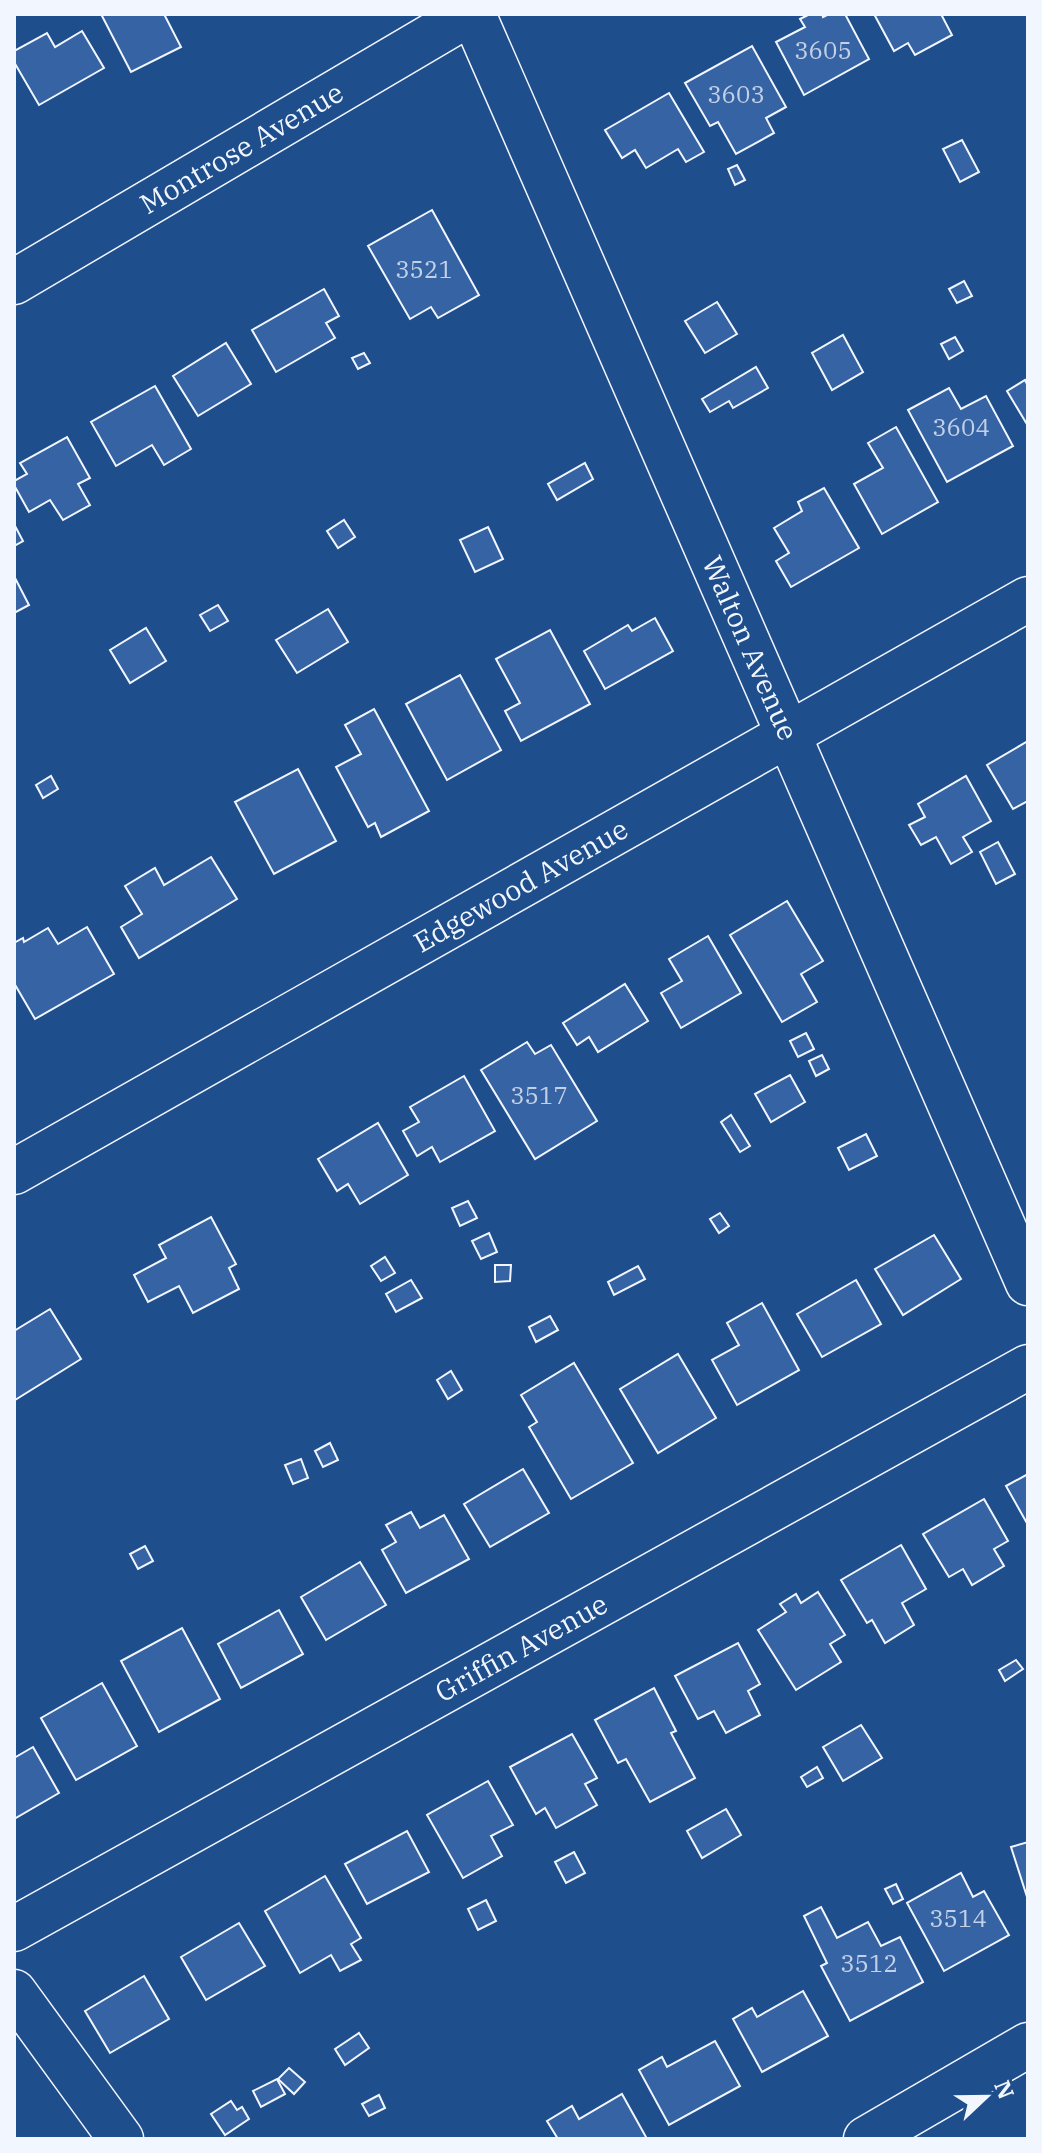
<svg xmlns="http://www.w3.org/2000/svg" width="1042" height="2153" viewBox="0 0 1042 2153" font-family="'IBM Plex Serif',serif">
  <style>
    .building { fill: #3563a3; stroke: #f2f6ff; stroke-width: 2 }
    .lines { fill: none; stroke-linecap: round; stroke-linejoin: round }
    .minor-casing { stroke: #f2f6ff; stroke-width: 47 }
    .minor { stroke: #1f4e8c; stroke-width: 44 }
    .labels { text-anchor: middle; stroke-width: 6; stroke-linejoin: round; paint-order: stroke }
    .number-label { font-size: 24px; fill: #c3d1e8 }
    .street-label { font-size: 28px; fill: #f2f6ff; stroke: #1f4e8c }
  </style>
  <rect width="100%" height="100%" fill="#1f4e8c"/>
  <!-- building -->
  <g class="building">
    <polygon points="101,14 164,14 181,47 131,72"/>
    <polygon points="810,14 822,14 823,17 829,14 845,14 869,59 804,95 776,42 805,27 800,19"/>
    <polygon points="874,14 941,14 952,35 915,55 908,43 894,51"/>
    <polygon points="82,31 104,68 39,105 14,62 14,51 47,33 55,47"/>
    <polygon points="752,46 786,107 766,118 774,133 736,154 718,122 710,126 685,83"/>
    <polygon points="669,93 704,152 686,162 678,149 646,168 635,150 622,158 605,130"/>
    <polygon points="962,140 979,172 960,182 943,149"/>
    <polygon points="737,165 745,180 735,185 728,169"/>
    <polygon points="432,210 479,295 438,318 431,307 410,319 368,246"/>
    <polygon points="964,281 972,296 957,303 949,289"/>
    <polygon points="324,289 339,316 326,323 335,338 276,372 252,330"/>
    <polygon points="717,302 737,334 705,353 685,321"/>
    <polygon points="843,335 863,372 832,390 812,353"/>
    <polygon points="955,337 963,351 949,359 941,344"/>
    <polygon points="226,343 251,384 198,416 173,376"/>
    <polygon points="364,353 370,363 358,369 352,358"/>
    <polygon points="756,367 768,388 733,408 729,401 710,412 702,399"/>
    <polygon points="1025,380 1028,386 1028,426 1007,391"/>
    <polygon points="155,386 191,449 164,465 152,445 116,466 91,422"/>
    <polygon points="949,388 961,409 986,396 1013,446 947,482 908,410"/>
    <polygon points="896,427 938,502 882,534 854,484 883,468 868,443"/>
    <polygon points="67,437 90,478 78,484 90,505 63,520 50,500 29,512 14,485 14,481 27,474 20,463"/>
    <polygon points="585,463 593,479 557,500 548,484"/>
    <polygon points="824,488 859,548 791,587 776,561 789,553 774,528 802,511 798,502"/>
    <polygon points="344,520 355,537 338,548 327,531"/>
    <polygon points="14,524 23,541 14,546"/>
    <polygon points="488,527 503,559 475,572 460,540"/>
    <polygon points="14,576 29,605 14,613"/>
    <polygon points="218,605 228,621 210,631 200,615"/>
    <polygon points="328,609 348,642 297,673 276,640"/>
    <polygon points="655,618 673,651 605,689 584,651 628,625 632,631"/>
    <polygon points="146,628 166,661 130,683 110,650"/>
    <polygon points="550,630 590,704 521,741 505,711 520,703 496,659"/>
    <polygon points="460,675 501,750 447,780 406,704"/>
    <polygon points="374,709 429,811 381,837 375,823 368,827 336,767 361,754 345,725"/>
    <polygon points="1028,741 1028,801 1013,809 987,765"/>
    <polygon points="298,769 336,841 274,874 235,802"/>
    <polygon points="51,776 58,789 43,798 36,785"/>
    <polygon points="966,776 991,821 963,837 972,852 951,864 936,837 921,845 909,825 925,817 918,804"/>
    <polygon points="998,842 1015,874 996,884 980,852"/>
    <polygon points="211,857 237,899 139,958 121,927 142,914 125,886 155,868 164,885"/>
    <polygon points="787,901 823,961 801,974 817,1002 782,1022 730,935"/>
    <polygon points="87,927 114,974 35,1019 14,983 14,943 23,938 24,942 48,928 58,944"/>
    <polygon points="708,936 741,993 681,1028 661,993 682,981 669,959"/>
    <polygon points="625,984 648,1021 598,1052 589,1037 577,1045 563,1023"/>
    <polygon points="806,1033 814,1049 798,1057 790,1041"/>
    <polygon points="527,1042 535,1054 551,1045 597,1121 535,1159 481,1070"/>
    <polygon points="822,1055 829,1069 816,1076 809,1061"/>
    <polygon points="790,1075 805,1102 771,1122 755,1094"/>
    <polygon points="464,1076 495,1131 440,1162 432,1147 417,1156 403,1131 419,1122 410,1107"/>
    <polygon points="731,1115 750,1146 740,1152 721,1122"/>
    <polygon points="378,1123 408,1175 360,1204 348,1184 337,1191 318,1159"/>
    <polygon points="866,1134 877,1156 849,1170 838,1148"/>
    <polygon points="468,1201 477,1218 460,1226 452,1208"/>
    <polygon points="720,1213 729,1226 719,1233 710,1219"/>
    <polygon points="211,1217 236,1264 229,1268 239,1289 193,1313 179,1286 148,1302 134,1275 166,1258 159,1245"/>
    <polygon points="489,1233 497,1252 481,1259 472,1241"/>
    <polygon points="934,1235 961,1279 903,1315 875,1269"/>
    <polygon points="385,1257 395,1273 381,1281 371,1266"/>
    <polygon points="495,1265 511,1265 510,1281 495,1282"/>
    <polygon points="638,1266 645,1279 614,1295 608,1282"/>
    <polygon points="411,1280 422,1298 396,1312 386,1294"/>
    <polygon points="856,1280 881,1324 822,1357 797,1314"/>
    <polygon points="762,1303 799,1370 737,1405 712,1360 739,1345 727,1323"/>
    <polygon points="50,1309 81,1359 15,1400 14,1331"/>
    <polygon points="550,1316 558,1330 536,1342 529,1327"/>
    <polygon points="678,1354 716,1418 658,1453 620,1389"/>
    <polygon points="574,1363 633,1463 571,1499 529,1427 537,1422 521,1395"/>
    <polygon points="451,1371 462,1390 448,1399 437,1380"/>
    <polygon points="330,1443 338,1460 323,1467 315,1451"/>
    <polygon points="301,1459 308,1478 293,1484 285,1465"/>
    <polygon points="523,1469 549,1513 490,1547 464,1504"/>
    <polygon points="1028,1474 1028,1525 1006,1486"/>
    <polygon points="984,1499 1008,1541 994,1549 1004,1566 972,1585 963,1569 949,1577 923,1534"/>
    <polygon points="411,1512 420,1528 444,1515 469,1559 406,1593 382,1550 396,1542 386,1525"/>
    <polygon points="901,1545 926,1589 902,1603 914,1625 885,1643 872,1620 867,1623 841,1580"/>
    <polygon points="145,1546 153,1561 138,1569 130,1554"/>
    <polygon points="360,1562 386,1605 326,1640 301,1597"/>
    <polygon points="818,1592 845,1635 830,1644 841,1662 796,1690 758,1630 786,1612 780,1604 796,1594 801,1603"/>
    <polygon points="279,1610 303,1654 241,1688 218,1644"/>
    <polygon points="182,1628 220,1699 159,1732 121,1661"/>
    <polygon points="738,1643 760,1684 748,1691 760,1715 726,1733 714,1711 698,1719 675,1676"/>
    <polygon points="1016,1660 1023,1669 1005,1681 999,1670"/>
    <polygon points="102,1683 137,1746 76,1780 41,1718"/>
    <polygon points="654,1688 676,1731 671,1733 695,1778 650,1802 626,1759 618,1763 595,1720"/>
    <polygon points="861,1725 882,1758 843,1781 823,1747"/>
    <polygon points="572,1734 597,1778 585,1784 597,1805 556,1828 545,1808 536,1814 510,1767"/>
    <polygon points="33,1747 59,1793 14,1819 14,1758"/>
    <polygon points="817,1767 823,1778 807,1787 801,1777"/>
    <polygon points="488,1781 513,1825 491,1836 502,1856 463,1878 427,1815"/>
    <polygon points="726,1809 741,1835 702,1858 687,1831"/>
    <polygon points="407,1831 429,1872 367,1904 345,1864"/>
    <polygon points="1028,1842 1028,1900 1011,1847"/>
    <polygon points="574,1852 585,1873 566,1883 555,1862"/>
    <polygon points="961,1873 973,1897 984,1891 1009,1935 944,1971 907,1903"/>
    <polygon points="325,1876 361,1938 351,1944 361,1960 340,1971 331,1955 300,1973 265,1911"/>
    <polygon points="896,1884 903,1899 893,1904 885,1889"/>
    <polygon points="486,1900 496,1921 478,1930 468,1909"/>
    <polygon points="821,1907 837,1938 868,1922 881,1946 900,1937 923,1982 850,2021 821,1966 827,1963 804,1916"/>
    <polygon points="239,1923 265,1966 206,2000 181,1957"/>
    <polygon points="144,1976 169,2019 110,2053 85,2011"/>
    <polygon points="803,1991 828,2036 762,2072 733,2019 752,2008 757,2017"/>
    <polygon points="359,2033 369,2048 345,2065 335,2049"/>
    <polygon points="715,2041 740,2086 669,2125 639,2070 662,2057 667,2067"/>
    <polygon points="289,2068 305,2082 294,2094 278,2079"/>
    <polygon points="277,2079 285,2094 261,2107 253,2091"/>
    <polygon points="622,2094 646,2137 644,2139 558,2139 547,2121 572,2106 579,2119"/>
    <polygon points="379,2095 385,2108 369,2116 362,2104"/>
    <polygon points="231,2101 237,2110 242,2107 249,2119 225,2135 211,2114"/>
  </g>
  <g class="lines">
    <!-- minor casing -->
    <g class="minor-casing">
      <g id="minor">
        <path id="s1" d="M 473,14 L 1028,1283"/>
        <path id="s2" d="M 14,282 L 469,14"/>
        <path id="s3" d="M 14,1172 L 1028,599"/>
        <path id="s4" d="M 14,1929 L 1028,1367"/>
        <polyline points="14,1992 121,2139"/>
        <polyline points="866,2139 1028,2045"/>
      </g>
    </g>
    <!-- minor -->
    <use href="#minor" class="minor"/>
  </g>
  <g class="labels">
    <!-- number labels -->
    <g class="number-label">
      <text x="823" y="59">3605</text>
      <text x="736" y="103">3603</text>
      <text x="424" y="278">3521</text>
      <text x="961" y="436">3604</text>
      <text x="539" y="1104">3517</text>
      <text x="958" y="1927">3514</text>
      <text x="869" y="1972">3512</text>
    </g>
    <!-- street labels -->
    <g class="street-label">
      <text dy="10" stroke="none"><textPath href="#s2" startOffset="264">Montrose Avenue</textPath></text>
      <text dy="10" stroke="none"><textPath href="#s1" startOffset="692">Walton Avenue</textPath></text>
      <text dy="10" stroke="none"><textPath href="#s3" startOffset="582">Edgewood Avenue</textPath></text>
      <text dy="10" stroke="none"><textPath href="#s4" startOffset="580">Griffin Avenue</textPath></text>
    </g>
  </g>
  <!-- border -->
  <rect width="1042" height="2153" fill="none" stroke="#f2f6ff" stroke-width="32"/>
  <!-- north arrow -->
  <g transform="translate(986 2097) rotate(68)" stroke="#1f4e8c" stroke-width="6" paint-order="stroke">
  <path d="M0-6L14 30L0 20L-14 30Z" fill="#f2f6ff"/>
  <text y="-12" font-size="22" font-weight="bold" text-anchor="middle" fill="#f2f6ff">N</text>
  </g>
</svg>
